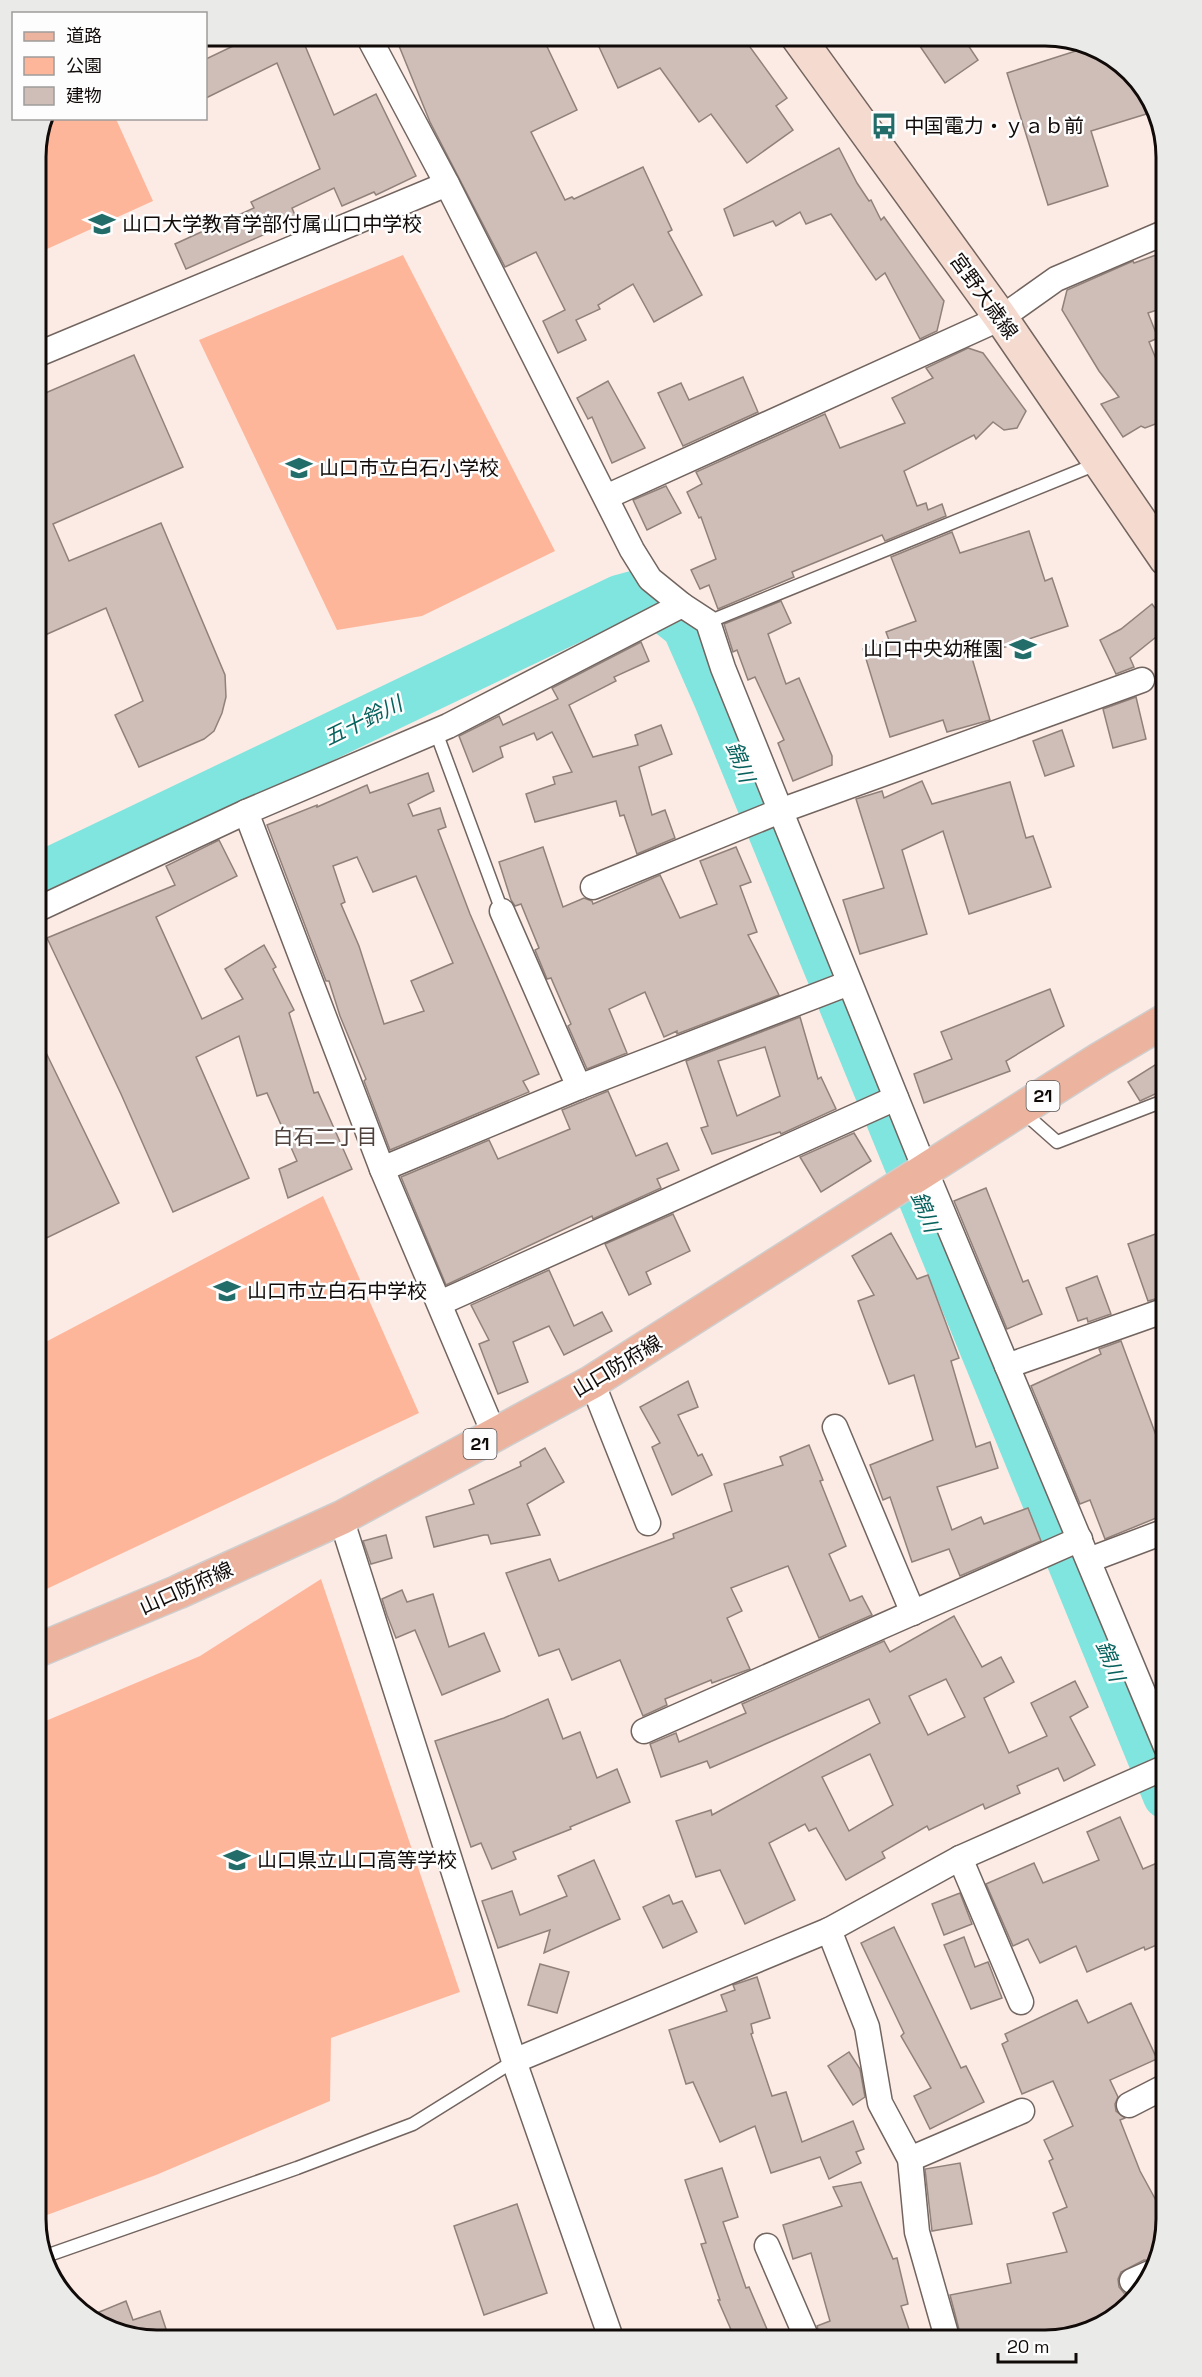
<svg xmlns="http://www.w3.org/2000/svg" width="1202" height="2377" viewBox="0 0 1202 2377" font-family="'Space Grotesk','Noto Sans JP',sans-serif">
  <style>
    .green { fill: #feb69b }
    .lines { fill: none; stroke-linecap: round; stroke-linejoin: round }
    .river { stroke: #80e4df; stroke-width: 46 }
    .building { fill: #cfbeb8; stroke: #90817b; stroke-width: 1.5; fill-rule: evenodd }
    .service-casing { stroke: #72645e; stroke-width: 15 }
    .minor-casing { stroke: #72645e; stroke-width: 27 }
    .secondary-casing { stroke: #72645e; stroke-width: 36 }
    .primary-casing { stroke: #cfcece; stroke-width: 36 }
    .service { stroke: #fff; stroke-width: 12 }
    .minor { stroke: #fff; stroke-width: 24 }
    .secondary { stroke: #f5dacf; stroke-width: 33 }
    .primary { stroke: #ecb49e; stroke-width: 33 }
    .labels { text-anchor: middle; stroke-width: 5; stroke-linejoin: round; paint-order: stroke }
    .shield { fill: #fdfdfd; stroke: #575352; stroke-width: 1.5 }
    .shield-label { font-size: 18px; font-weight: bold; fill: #100a08 }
    .poi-label { font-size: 20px; fill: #100a08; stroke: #fdfdfd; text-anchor: start }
    .street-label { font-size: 20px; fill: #100a08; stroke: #fdfdfd }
    .water-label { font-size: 21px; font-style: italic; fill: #06615d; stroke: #fdfdfd }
    .neighbourhood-label { font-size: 21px; fill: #4f413c; stroke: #fdfdfd }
    .rim { fill: none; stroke: #100a08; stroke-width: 3 }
  </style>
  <rect width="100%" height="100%" fill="#fcebe5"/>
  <!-- green -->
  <g class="green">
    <polygon points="44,118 116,119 153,201 36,254 36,150"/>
    <polygon points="403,255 555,551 422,616 337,630 199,340"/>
    <polygon points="323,1196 419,1413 36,1594 36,1347"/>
    <polygon points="321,1579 460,1992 331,2038 330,2101 156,2175 36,2219 36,1725 200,1656"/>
  </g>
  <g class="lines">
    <!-- river -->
    <polyline class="river" points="36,877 619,598 641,592 685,627 717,700 1166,1796"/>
  </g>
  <!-- building -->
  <g class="building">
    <polygon points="254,36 301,36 334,115 376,94 416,176 376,195 374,192 342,206 334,188 292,208 297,220 186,269 175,244 254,208 251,202 320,169 277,63 206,98 206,59"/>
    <polygon points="395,36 542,36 577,110 531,132 565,200 572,197 574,199 643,167 672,230 668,232 702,295 654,322 633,284 598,305 600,309 576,320 586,340 558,353 543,321 565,310 536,252 505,267 430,122"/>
    <polygon points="594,36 742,36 787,98 776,106 793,130 747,163 711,114 699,122 660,68 618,88"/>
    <polygon points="913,36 962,36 978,60 945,83"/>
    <polygon points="1085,48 1118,61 1156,111 1091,131 1108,186 1048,205 1007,73"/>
    <polygon points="839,148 857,183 869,201 871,200 881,220 884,217 944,301 937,331 920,339 885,273 876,280 831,214 806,224 800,212 776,226 773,221 734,236 724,209"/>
    <polygon points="1156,255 1166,281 1166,307 1148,313 1158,338 1149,342 1166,383 1166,420 1145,428 1141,426 1123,437 1101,404 1119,397 1099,371 1062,310 1067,290 1133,261 1134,263"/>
    <polygon points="968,348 983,353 1026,411 1017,428 1004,430 993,422 976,439 974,435 904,471 917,506 926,503 928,510 942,504 946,516 885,541 882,535 792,572 794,577 718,609 709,585 700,589 691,570 716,559 701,517 699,518 687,492 702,484 696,472 825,414 840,448 905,423 892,398 933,378 926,368"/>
    <polygon points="134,355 183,467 53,524 69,561 161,523 225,675 226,697 222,713 214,731 204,739 139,767 115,715 143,701 106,608 36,639 36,397"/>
    <polygon points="743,377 758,412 683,446 658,393 681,383 689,400"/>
    <polygon points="608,381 645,448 612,463 592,417 588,419 577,398"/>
    <polygon points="666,486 681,513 647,530 633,500"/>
    <polygon points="1029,531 1045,581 1052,578 1068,626 972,658 990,720 947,732 943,720 890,737 863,649 889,640 886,632 916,621 891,557 952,532 960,553"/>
    <polygon points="781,601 791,623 768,634 786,684 799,678 832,756 832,765 793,781 778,743 784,740 755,677 748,680 737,650 733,652 724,624"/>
    <polygon points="1152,604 1166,623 1166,629 1130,658 1134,667 1116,674 1100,640 1121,629"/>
    <polygon points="641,642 649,661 614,677 616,681 569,705 593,757 638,745 635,735 661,725 672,754 639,767 652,815 665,810 675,838 637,854 624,815 620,816 616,801 535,822 526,794 555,784 553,777 572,772 552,732 537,740 534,733 500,747 503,757 473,772 459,736 499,716 503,725 558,699 552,688"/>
    <polygon points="1136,697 1146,739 1113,748 1103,709"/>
    <polygon points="1062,730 1074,766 1045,776 1033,741"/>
    <path d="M 428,773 L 434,791 L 408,804 L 413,816 L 440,808 L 446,827 L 438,830 L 470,914 L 539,1074 L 523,1081 L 529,1092 L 390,1150 L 364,1081 L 366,1079 L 340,1016 L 329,981 L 326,981 L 267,825 L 317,805 L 317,807 L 367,785 L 370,793 ZM 357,857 L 373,892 L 416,876 L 453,963 L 411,981 L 424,1011 L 384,1024 L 359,946 L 341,904 L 345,902 L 333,866 Z"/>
    <polygon points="922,781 932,804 1010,782 1026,838 1033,836 1051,887 969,914 943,831 902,850 927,934 860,954 843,900 884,888 856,799 882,791 884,798"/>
    <polygon points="219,840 237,876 156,917 202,1019 243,999 225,969 264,945 276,967 273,969 294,1010 289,1013 314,1093 318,1092 352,1169 288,1198 279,1169 297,1161 267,1093 257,1096 239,1036 196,1057 249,1178 173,1212 121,1094 47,938 175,885 166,866"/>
    <polygon points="543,847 563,907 584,898 592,901 593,904 660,875 680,918 717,904 700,861 736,847 751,882 740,886 757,932 748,935 779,995 677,1034 677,1031 664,1037 645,992 609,1009 627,1053 587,1069 568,1026 571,1024 551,978 547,979 535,950 539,948 521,904 515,906 511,900 499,862"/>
    <polygon points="1050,989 1064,1026 1006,1061 1010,1071 924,1103 914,1074 952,1059 941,1032"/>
    <path d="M 800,1017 L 818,1079 L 821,1077 L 836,1109 L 781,1134 L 780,1132 L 712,1154 L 701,1128 L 708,1126 L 686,1061 ZM 765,1047 L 780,1096 L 737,1116 L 718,1061 Z"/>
    <polygon points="36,1032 119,1203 36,1243"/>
    <polygon points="1166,1058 1166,1089 1140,1101 1128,1082"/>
    <polygon points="608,1091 636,1156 667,1143 679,1170 657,1179 661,1188 593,1219 592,1216 446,1285 401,1177 489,1140 498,1159 570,1129 562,1110"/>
    <polygon points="854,1133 871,1161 821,1192 800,1157"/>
    <polygon points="986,1188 1023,1282 1028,1280 1042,1314 1007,1329 954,1201"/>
    <polygon points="673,1214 690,1251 646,1272 651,1284 629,1295 605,1244"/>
    <polygon points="1161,1232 1166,1246 1166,1296 1148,1301 1128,1244"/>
    <polygon points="891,1233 917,1279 928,1275 959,1358 951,1361 976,1447 990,1442 998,1468 937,1487 952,1530 981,1517 984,1524 1028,1508 1041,1541 960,1576 949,1549 912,1562 890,1497 883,1500 870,1465 933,1440 914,1375 889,1384 858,1301 874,1295 852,1256"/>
    <polygon points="549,1270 574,1326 602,1312 612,1331 564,1355 549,1326 513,1342 528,1382 498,1394 479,1344 489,1340 471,1305"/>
    <polygon points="1097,1276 1111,1314 1088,1322 1087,1318 1078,1321 1066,1288"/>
    <polygon points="1121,1341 1160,1446 1166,1444 1166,1514 1105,1539 1090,1500 1080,1504 1031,1386 1101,1354 1099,1349"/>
    <polygon points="688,1381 698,1407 678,1415 698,1456 702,1454 712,1475 672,1495 652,1447 660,1443 640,1407"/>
    <polygon points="809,1445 823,1480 820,1481 846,1546 829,1554 850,1601 862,1596 872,1615 819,1638 788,1566 731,1588 742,1611 727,1618 750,1669 712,1683 711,1680 665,1699 667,1705 643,1716 620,1660 572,1680 559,1649 539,1656 506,1573 550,1559 559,1581 674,1538 673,1534 732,1511 724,1484 783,1465 780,1457"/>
    <polygon points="545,1448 564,1482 527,1504 540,1535 491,1544 488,1535 484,1535 434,1547 426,1517 474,1504 469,1490 521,1466 520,1462"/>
    <polygon points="386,1535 392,1558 371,1564 363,1541"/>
    <polygon points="402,1590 407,1602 433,1594 449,1647 484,1633 500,1671 442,1695 415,1630 396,1638 387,1615 382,1599"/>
    <path d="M 954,1616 L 982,1667 L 1001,1657 L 1014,1682 L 984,1698 L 1009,1753 L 1047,1736 L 1031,1703 L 1075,1681 L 1088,1707 L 1070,1717 L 1095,1765 L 1064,1781 L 1058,1768 L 1017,1786 L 1020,1793 L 985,1809 L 983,1804 L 929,1830 L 927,1826 L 882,1852 L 885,1858 L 846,1880 L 816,1828 L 809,1831 L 805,1824 L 769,1843 L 795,1900 L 745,1924 L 720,1870 L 696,1877 L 676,1821 L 711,1810 L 712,1815 L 880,1723 L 869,1699 L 710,1768 L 707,1761 L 661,1777 L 650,1744 L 676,1733 L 679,1742 L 746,1713 L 742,1704 L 884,1641 L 890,1652 ZM 946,1679 L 965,1717 L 928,1735 L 909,1696 ZM 870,1754 L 893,1805 L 849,1831 L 822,1777 Z"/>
    <polygon points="548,1699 563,1739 580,1732 597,1778 617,1769 630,1802 570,1827 571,1829 513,1852 516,1859 492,1869 481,1843 471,1847 435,1741 504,1718"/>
    <polygon points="1120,1817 1143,1869 1157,1863 1166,1884 1166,1941 1145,1950 1144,1947 1087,1972 1076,1946 1040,1963 1028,1939 1013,1946 986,1884 1034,1863 1043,1883 1099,1860 1087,1832"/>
    <polygon points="594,1860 620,1919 544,1953 550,1930 498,1948 482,1901 512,1891 520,1915 567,1896 558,1876"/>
    <polygon points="960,1893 972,1924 944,1935 932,1904"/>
    <polygon points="669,1895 673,1904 682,1901 697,1932 663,1948 643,1907"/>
    <polygon points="894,1927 961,2068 966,2066 984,2102 930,2129 914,2096 931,2088 901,2036 904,2033 861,1943"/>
    <polygon points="964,1937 975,1967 988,1962 1002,1998 971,2009 944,1945"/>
    <polygon points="540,1964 569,1972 557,2013 528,2005"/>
    <polygon points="757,1977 770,2018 751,2024 753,2033 751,2034 772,2096 786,2092 802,2142 853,2121 864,2149 856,2152 861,2163 829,2179 820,2157 771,2173 755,2126 720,2142 693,2082 686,2084 669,2030 727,2011 721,1995 735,1990 733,1985"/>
    <polygon points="1077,2000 1088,2023 1131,2003 1157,2059 1110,2080 1118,2097 1115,2104 1116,2111 1125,2118 1120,2120 1140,2171 1158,2204 1166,2200 1166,2220 1154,2260 1144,2260 1121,2272 1118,2279 1119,2287 1124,2293 1137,2294 1091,2332 1045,2341 962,2341 950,2295 1011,2283 1007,2264 1067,2252 1053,2213 1067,2207 1049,2161 1053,2159 1044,2140 1073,2126 1053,2081 1022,2094 1002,2044 1008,2041 1005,2034"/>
    <polygon points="849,2052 860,2069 865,2097 853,2105 828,2066"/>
    <polygon points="960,2163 972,2224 932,2231 925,2169"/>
    <polygon points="722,2168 738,2217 723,2222 746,2288 749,2287 772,2341 736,2341 718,2300 720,2300 701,2244 706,2243 685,2180"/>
    <polygon points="861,2182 893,2259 897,2258 908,2304 901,2306 913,2341 822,2341 817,2326 830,2321 811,2253 793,2259 783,2225 842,2206 833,2187"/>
    <polygon points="517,2204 547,2293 484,2315 454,2226"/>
    <polygon points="126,2301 133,2320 160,2311 170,2341 150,2341 90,2320 87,2317"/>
  </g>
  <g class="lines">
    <!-- service casing -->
    <g class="service-casing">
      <g id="service">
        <polyline points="708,622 1099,463"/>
        <polyline points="436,732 502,911"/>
        <polyline points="1022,1111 1057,1142 1166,1100"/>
        <polyline points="43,2257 297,2168 413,2124 514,2061"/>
      </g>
    </g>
    <!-- minor casing -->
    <g class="minor-casing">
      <g id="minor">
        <polyline points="368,36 447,184 632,550 650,579 682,605 708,622 723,668 926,1172 1166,1747"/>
        <polyline points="36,355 447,184"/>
        <polyline points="606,497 1001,318 1056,279 1166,232"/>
        <polyline points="246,812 382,1169 495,1436"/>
        <polyline points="593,887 780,811 1142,680"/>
        <polyline points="36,910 246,812 448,726 682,605"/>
        <polyline points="502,911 579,1087"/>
        <polyline points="382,1169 579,1087 849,983"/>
        <polyline points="440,1303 896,1098"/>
        <polyline points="1007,1366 1166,1310"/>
        <polyline points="592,1382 648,1523"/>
        <polyline points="835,1427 913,1613"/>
        <polyline points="341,1518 514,2061 612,2341"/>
        <polyline points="1089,1560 1166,1531"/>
        <polyline points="644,1731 1080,1539"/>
        <polyline points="960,1858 1021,2002"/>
        <polyline points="829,1930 867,2027 880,2103 910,2159 917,2232 948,2341"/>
        <polyline points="514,2061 829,1930 960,1858 1166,1767"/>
        <polyline points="1129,2105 1166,2086"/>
        <polyline points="910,2159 1022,2111"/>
        <polyline points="767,2246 808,2341"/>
        <polyline points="1132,2281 1150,2273"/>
      </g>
    </g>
    <!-- secondary casing -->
    <g class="secondary-casing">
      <polyline id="secondary" points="797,36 1001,318 1166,559"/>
    </g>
    <!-- primary casing -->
    <g class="primary-casing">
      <polyline id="primary" points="36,1651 178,1592 341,1518 592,1382 1100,1059 1166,1020"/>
    </g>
    <!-- service -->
    <use href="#service" class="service"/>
    <!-- minor -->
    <use href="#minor" class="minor"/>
    <!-- secondary -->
    <use href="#secondary" class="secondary"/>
    <!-- primary -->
    <use href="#primary" class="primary"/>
  </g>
  <!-- icons -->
  <defs>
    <g id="bus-bare" transform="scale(2.07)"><path d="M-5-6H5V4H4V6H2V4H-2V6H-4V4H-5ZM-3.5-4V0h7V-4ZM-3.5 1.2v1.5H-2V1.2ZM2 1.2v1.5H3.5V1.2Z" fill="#226d6a" stroke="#fdfdfd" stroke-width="2.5" paint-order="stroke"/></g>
    <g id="school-bare" transform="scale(2.07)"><path d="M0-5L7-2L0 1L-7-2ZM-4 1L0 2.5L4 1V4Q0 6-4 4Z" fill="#226d6a" stroke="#fdfdfd" stroke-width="2.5" paint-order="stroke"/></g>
  </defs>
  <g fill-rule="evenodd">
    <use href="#bus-bare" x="884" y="126"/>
    <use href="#school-bare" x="102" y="224"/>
    <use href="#school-bare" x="299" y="468"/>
    <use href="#school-bare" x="1023" y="649"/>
    <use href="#school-bare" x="227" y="1291"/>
    <use href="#school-bare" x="237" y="1860"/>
  </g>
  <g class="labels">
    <!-- shield labels -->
    <g class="shield">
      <rect x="1026.5" y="1081" width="33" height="30" rx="4.5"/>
      <rect x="463.5" y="1429" width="33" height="30" rx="4.5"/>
    </g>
    <g class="shield-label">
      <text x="1043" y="1102">21</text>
      <text x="480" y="1450">21</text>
    </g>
    <!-- poi labels -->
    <g class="poi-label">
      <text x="904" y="133">中国電力・ｙａｂ前</text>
      <text x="122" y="231">山口大学教育学部付属山口中学校</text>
      <text x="319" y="475">山口市立白石小学校</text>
      <text x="1003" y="656" text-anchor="end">山口中央幼稚園</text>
      <text x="247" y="1298">山口市立白石中学校</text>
      <text x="257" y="1867">山口県立山口高等学校</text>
    </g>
    <!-- street labels -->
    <g class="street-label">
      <text transform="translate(984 296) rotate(54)" y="7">宮野大歳線</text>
      <text transform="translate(617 1366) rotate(-31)" y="7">山口防府線</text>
      <text transform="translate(186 1588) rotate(-24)" y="7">山口防府線</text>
    </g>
    <!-- water labels -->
    <g class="water-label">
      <text transform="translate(363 721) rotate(-26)" y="7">五十鈴川</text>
      <text transform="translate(740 762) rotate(68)" y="7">錦川</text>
      <text transform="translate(925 1212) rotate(68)" y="7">錦川</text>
      <text transform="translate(1110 1661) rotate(68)" y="7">錦川</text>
    </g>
    <!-- neighbourhood labels -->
    <g class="neighbourhood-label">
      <text x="325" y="1144">白石二丁目</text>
    </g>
  </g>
  <!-- crop -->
  <path d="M0 0H1202V2377H0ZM157 46H1045A111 111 0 0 1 1156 157V2219A111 111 0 0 1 1045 2330H157A111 111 0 0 1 46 2219V157A111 111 0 0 1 157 46Z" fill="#eaeae9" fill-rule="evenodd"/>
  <path class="rim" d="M157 46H1045A111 111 0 0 1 1156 157V2219A111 111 0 0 1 1045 2330H157A111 111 0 0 1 46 2219V157A111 111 0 0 1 157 46Z"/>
  <!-- legend -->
  <rect x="12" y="12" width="195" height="108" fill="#fdfdfd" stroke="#9e9c9b" stroke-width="1.5"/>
  <rect x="24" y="32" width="30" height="9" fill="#ecb49e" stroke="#9e9c9b" stroke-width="1.5"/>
  <text x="66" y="42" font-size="18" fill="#100a08">道路</text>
  <rect x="24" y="57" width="30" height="18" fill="#feb69b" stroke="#9e9c9b" stroke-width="1.5"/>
  <text x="66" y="72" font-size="18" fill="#100a08">公園</text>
  <rect x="24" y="87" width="30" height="18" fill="#cfbeb8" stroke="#9e9c9b" stroke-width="1.5"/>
  <text x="66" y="102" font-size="18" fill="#100a08">建物</text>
  <!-- scale -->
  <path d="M998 2353v9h78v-9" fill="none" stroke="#100a08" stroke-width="3"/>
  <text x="1007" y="2353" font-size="18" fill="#100a08" stroke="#fdfdfd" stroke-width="4.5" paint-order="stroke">20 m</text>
</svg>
